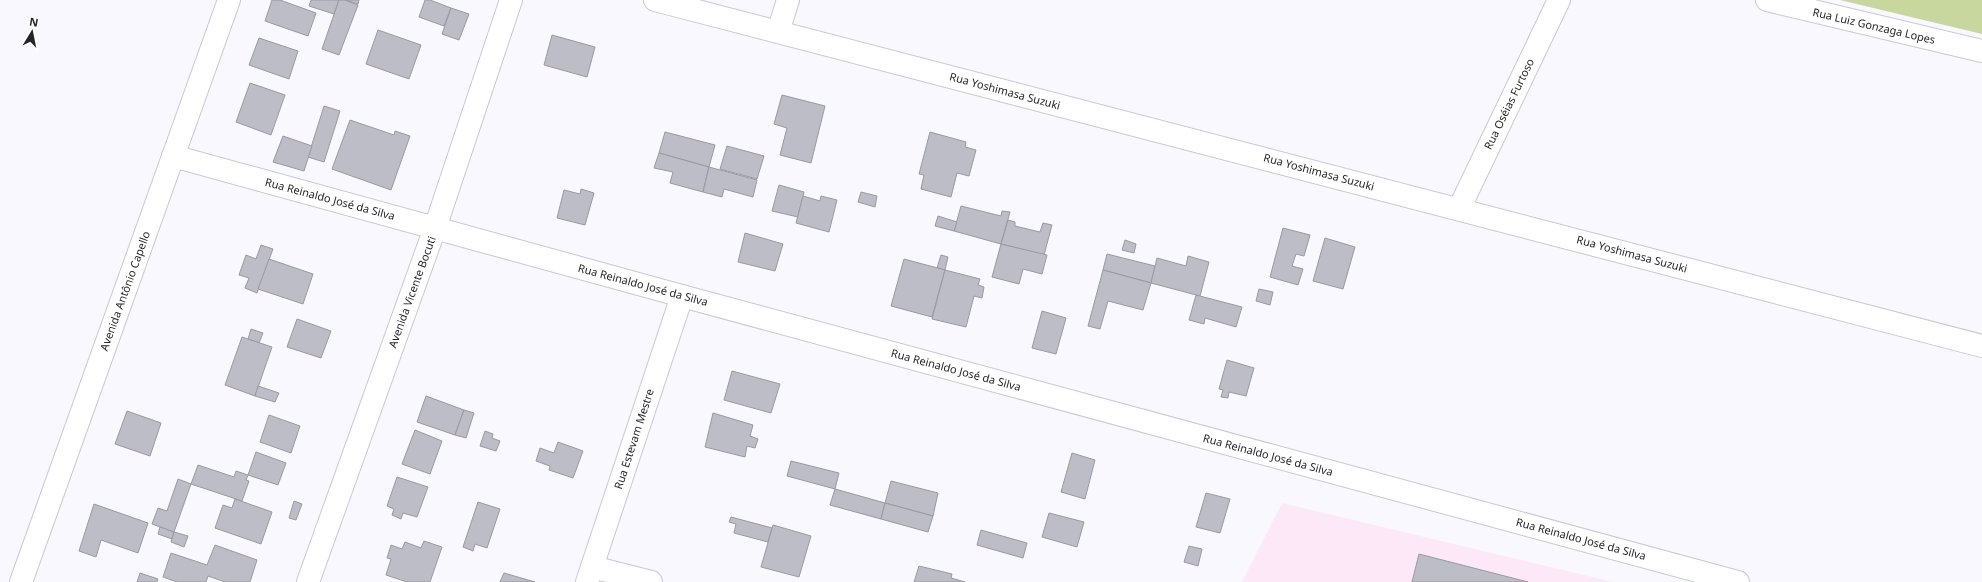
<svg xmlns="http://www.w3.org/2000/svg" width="1982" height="582" viewBox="0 0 1982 582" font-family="'Noto Sans',sans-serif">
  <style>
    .education { fill: #fce8f7 }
    .green { fill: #c8d79d }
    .building { fill: #bcbdc6; stroke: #9899a1 }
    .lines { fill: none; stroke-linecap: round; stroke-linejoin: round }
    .minor-casing { stroke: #c8c9d2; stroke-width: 24 }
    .minor { stroke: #fff; stroke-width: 22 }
    .labels { text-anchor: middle; stroke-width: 3.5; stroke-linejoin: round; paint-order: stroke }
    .street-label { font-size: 11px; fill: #26262a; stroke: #fff }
  </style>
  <rect width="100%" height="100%" fill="#f8f8fe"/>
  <!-- education -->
  <polygon class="education" points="1282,503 1613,582 1242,582"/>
  <!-- green -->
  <polygon class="green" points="1840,0 1982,0 1982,34"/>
  <!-- building -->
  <g class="building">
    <polygon points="272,0 280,0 316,13 308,36 265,21"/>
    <polygon points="311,0 339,0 334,14 309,6"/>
    <polygon points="339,0 345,0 358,5 339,55 322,49"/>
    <polygon points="345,0 359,0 358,4"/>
    <polygon points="425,0 430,0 451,8 444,26 419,17"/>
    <polygon points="451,8 469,14 459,40 442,34"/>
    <polygon points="378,30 421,45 409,79 366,64"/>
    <polygon points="552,35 595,47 587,77 544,65"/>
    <polygon points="259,38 298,51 289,79 249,65"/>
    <polygon points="250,83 285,95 271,135 236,122"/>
    <polygon points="782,95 825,106 811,163 780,155 787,128 774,124"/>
    <polygon points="324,106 340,111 324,162 308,157"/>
    <polygon points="350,120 394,135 395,131 410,136 391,190 332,169"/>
    <polygon points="665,132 715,145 709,167 659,153"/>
    <polygon points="930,132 966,142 965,147 976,150 969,176 957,173 951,197 921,189 924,175 919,174"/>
    <polygon points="283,136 312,146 304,171 273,162"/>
    <polygon points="727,146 764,156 757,179 720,169"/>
    <polygon points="659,153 709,167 703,192 670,183 673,172 654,168"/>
    <polygon points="709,167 757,180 753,197 724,189 722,197 703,192"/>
    <polygon points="779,185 804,192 798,217 772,211"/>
    <polygon points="581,189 594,193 585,225 557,218 564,190 580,194"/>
    <polygon points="861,192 877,196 875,207 858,202"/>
    <polygon points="803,196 820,201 821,196 837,200 829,232 796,223"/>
    <polygon points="961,206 1001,216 1002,211 1010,212 1001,244 954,231"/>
    <polygon points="938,216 957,222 954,231 935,226"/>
    <polygon points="1008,220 1015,222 1015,226 1040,232 1043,223 1052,225 1044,255 1001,244"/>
    <polygon points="1283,228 1310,235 1304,256 1296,254 1292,266 1303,269 1298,285 1270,277"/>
    <polygon points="745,233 783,244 775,271 738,262"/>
    <polygon points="1325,238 1355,247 1343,289 1313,281"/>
    <polygon points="1125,240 1136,244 1134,253 1122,250"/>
    <polygon points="1001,244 1047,255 1042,274 1023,269 1019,284 992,277"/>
    <polygon points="261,245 273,249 257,293 245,288 249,278 239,275 246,255 256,259"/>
    <polygon points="1107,254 1155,266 1151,283 1103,270"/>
    <polygon points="941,255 948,257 945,270 937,268"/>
    <polygon points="1188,256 1209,262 1200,296 1151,283 1157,258 1186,266"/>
    <polygon points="269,259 313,274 303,304 258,289"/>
    <polygon points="904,259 945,270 932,317 891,306"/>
    <polygon points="945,270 980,279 978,285 984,287 982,298 974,296 966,327 932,319"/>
    <polygon points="1103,270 1151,283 1143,310 1108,301 1100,329 1088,326"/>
    <polygon points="1259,289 1273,292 1270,305 1256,301"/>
    <polygon points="1196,295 1242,307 1236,327 1205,318 1204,324 1189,320"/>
    <polygon points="1042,311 1066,318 1056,354 1032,348"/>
    <polygon points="297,319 331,331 321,358 287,347"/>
    <polygon points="251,329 263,333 259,343 248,339"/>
    <polygon points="242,337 272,347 255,396 225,385"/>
    <polygon points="1227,360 1254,368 1246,396 1229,392 1228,398 1221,397 1223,390 1219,389"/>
    <polygon points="732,371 780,384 771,413 724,400"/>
    <polygon points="258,386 279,393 275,402 255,396"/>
    <polygon points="426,396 464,410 455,435 417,422"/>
    <polygon points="464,410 474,413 466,438 455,435"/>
    <polygon points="127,411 161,423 150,456 115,444"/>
    <polygon points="713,413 753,425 750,436 758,439 755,448 747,446 745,457 705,447"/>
    <polygon points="269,415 300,426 291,453 260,442"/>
    <polygon points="415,430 442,441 430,474 402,464"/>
    <polygon points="485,431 493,434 492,438 500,441 496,451 480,446"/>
    <polygon points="558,442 583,451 573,478 549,470 550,466 536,461 540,448 554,453"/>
    <polygon points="256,452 286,463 278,485 248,475"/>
    <polygon points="1072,453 1095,460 1085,499 1061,492"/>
    <polygon points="791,461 839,473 835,489 787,476"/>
    <polygon points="198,465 234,477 236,471 248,475 246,480 249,481 242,501 191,484"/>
    <polygon points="397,477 428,487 417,517 403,513 401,519 392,515 394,509 387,506"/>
    <polygon points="178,479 191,484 174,532 152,524 158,508 167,511"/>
    <polygon points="891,481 938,493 933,516 885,503"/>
    <polygon points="835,489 885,503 881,519 830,505"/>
    <polygon points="1206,493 1230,499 1220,533 1196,527"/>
    <polygon points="235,499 272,512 261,544 215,528 223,505 232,508"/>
    <polygon points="294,501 302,504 296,520 289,518"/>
    <polygon points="478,502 500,509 487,548 475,544 473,551 463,547"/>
    <polygon points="885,503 933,516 928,532 881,519"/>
    <polygon points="94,504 148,523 138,553 101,540 96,557 79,551"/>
    <polygon points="1049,513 1084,522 1077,547 1042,537"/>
    <polygon points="731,517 772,528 768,542 734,533 736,524 729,522"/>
    <polygon points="773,525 811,536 799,577 761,567"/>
    <polygon points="160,527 174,532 172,539 158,534"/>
    <polygon points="981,530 1027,543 1023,558 977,545"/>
    <polygon points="174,532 188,536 184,547 171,542"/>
    <polygon points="424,541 442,547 430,582 407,582 386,575 391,559 387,558 391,545 402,549 405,542 421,548"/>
    <polygon points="215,545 257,560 250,582 225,582 208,576 206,582 177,582 163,577 171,553 207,565"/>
    <polygon points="1189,546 1202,549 1198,566 1184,562"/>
    <polygon points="1419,554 1528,582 1412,582"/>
    <polygon points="919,566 952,574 951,578 965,582 914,582"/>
    <polygon points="140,573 158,579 157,582 137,582"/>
    <polygon points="504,573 535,582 500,582"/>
  </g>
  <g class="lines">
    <!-- minor casing -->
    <g class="minor-casing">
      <g id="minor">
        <polyline points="655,0 1982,346"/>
        <polyline points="1767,0 1982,51"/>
        <polyline points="778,32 788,0"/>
        <polyline points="173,156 682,296 1738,582"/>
        <polyline points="1459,209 1559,0"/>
        <polyline points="592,567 651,582"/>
        <polyline points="21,582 229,0"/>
        <polyline points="308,582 435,228 511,0"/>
        <polyline points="587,582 682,296"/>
      </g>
    </g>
    <!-- minor -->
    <use href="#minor" class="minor"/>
  </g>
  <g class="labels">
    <!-- street labels -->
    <g class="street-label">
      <text transform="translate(1874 26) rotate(13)" y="4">Rua Luiz Gonzaga Lopes</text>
      <text transform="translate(1005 91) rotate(15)" y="4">Rua Yoshimasa Suzuki</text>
      <text transform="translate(1509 104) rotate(-64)" y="4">Rua Oséias Furtoso</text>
      <text transform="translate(1319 172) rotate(15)" y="4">Rua Yoshimasa Suzuki</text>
      <text transform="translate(330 199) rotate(15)" y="4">Rua Reinaldo José da Silva</text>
      <text transform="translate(1632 254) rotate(15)" y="4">Rua Yoshimasa Suzuki</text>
      <text transform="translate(643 285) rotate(15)" y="4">Rua Reinaldo José da Silva</text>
      <text transform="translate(125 291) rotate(-70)" y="4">Avenida Antônio Capello</text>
      <text transform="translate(412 292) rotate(-70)" y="4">Avenida Vicente Bocuti</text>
      <text transform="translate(956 370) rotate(15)" y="4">Rua Reinaldo José da Silva</text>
      <text transform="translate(634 439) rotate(-72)" y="4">Rua Estevam Mestre</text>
      <text transform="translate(1268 455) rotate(15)" y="4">Rua Reinaldo José da Silva</text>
      <text transform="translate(1581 539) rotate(15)" y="4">Rua Reinaldo José da Silva</text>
    </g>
  </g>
  <!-- north arrow -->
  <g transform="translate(32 32) rotate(10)" stroke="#ffffff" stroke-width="3" paint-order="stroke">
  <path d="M0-3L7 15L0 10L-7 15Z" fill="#26262a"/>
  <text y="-6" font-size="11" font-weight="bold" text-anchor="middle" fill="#26262a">N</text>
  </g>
</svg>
